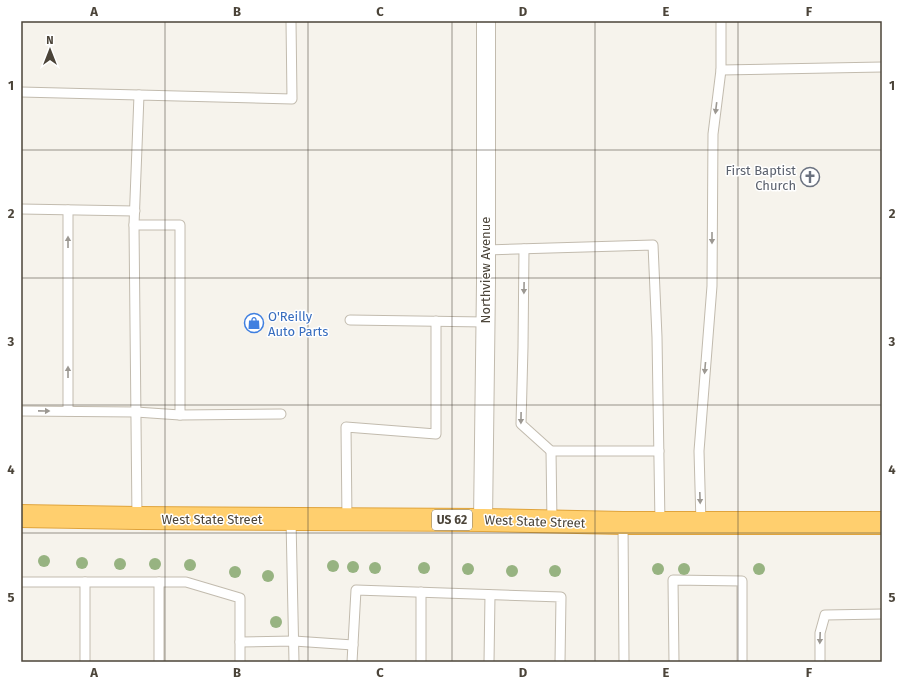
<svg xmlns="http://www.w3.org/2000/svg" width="903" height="683" viewBox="0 0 903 683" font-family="'Fira Sans',sans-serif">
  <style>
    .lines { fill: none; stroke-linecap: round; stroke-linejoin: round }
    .lane-casing { stroke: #c2bbae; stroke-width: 11 }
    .street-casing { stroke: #c2bbae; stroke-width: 20 }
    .highway-casing { stroke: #e0a43c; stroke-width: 24 }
    .lane { stroke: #fff; stroke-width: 9 }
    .street { stroke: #fff; stroke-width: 18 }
    .highway { stroke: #ffcf6e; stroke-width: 22 }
    .tree { fill: #97b381 }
    .oneway { fill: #9c9892 }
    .grid { fill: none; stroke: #4b4439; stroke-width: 1; stroke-opacity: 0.55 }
    .labels { text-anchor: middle; stroke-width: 3; stroke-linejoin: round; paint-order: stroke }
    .shield { fill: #fff; stroke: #817c74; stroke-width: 1 }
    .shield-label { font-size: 12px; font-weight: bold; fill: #4b4439 }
    .worship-label { font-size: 13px; fill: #5b616d; stroke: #fff; text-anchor: end }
    .street-label { font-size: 13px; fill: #4b4439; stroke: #fff }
    .shop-label { font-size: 13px; fill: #366cbe; stroke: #fff; text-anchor: start }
    .neatline { fill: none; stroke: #4b4439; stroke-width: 1.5 }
    .grid-label { font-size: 13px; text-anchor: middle; font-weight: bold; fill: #4b4439 }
  </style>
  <rect width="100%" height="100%" fill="#f6f3ec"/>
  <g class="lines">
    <!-- lane casing -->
    <g class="lane-casing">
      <g id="lane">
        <polyline points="721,70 882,67"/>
        <polyline points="21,92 139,95"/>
        <polyline points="21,209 135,211"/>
        <polyline points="68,210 68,411"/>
        <polyline points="134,225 180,225 180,415 281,414"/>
        <polyline points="524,249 523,347 521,424 551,451 659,451"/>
        <polyline points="486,250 653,245 657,337 660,523"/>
        <polyline points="350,320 485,322"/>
        <polyline points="21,411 136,412 180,415"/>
        <polyline points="551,451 552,522"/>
        <polyline points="137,518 134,225 139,95 292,99 291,21"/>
        <polyline points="291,520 294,662"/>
        <polyline points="347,520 346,427 436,434 436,321"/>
        <polyline points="623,523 624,662"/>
        <polyline points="701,523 699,451 712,286 713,134 721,70 721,21"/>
        <polyline points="21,582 186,582 240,598 240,662"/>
        <polyline points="240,642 294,641 353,645"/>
        <polyline points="85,662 85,582"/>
        <polyline points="159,662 159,582"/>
        <polyline points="352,662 356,590 561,597 560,662"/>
        <polyline points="421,662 421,592"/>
        <polyline points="489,662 490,595"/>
        <polyline points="674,662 673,580 742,581 742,662"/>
        <polyline points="820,662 820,633 825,615 882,614"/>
      </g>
    </g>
    <!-- street casing -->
    <g class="street-casing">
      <polyline id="street" points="483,520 486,283 486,21"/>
    </g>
    <!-- highway casing -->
    <g class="highway-casing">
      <polyline id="highway" points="21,516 137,518 483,520 623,523 882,523"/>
    </g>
    <!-- lane -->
    <use href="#lane" class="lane"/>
    <!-- street -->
    <use href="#street" class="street"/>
    <!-- highway -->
    <use href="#highway" class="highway"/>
  </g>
  <!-- trees -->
  <g class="tree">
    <circle cx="44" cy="561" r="6"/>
    <circle cx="82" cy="563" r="6"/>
    <circle cx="120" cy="564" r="6"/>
    <circle cx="155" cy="564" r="6"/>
    <circle cx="190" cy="565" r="6"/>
    <circle cx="333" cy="566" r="6"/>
    <circle cx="353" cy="567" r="6"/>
    <circle cx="375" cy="568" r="6"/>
    <circle cx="424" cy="568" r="6"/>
    <circle cx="468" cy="569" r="6"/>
    <circle cx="658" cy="569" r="6"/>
    <circle cx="684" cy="569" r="6"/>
    <circle cx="759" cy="569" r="6"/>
    <circle cx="512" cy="571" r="6"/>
    <circle cx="555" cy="571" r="6"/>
    <circle cx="235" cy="572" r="6"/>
    <circle cx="268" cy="576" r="6"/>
    <circle cx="276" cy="622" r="6"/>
  </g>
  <!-- one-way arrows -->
  <defs><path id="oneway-solid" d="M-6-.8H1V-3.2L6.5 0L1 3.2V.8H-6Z"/></defs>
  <g class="oneway">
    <use href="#oneway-solid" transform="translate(716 108) rotate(97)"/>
    <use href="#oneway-solid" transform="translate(712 238) rotate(90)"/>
    <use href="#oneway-solid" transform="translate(68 242) rotate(-90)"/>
    <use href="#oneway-solid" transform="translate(524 288) rotate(91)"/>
    <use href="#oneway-solid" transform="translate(705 368) rotate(95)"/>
    <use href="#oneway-solid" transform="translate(68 372) rotate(-90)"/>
    <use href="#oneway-solid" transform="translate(44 411) rotate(1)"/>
    <use href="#oneway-solid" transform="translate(521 418) rotate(91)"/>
    <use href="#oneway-solid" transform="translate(700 498) rotate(88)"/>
    <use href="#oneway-solid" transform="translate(820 638) rotate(92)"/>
  </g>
  <!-- grid -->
  <path class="grid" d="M 165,21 L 165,662M 308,21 L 308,662M 452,21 L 452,662M 595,21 L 595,662M 738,21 L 738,662M 21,150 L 882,150M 21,278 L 882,278M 21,405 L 882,405M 21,533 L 882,533"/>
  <!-- icons -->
  <defs>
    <g id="church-ring" transform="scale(1)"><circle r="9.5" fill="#fff" stroke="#6b7280" stroke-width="1.5"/><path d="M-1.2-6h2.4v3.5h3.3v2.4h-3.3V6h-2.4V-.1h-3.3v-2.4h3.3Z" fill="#6b7280"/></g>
    <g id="shop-ring" transform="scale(1)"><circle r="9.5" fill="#fff" stroke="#3f7fe0" stroke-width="1.5"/><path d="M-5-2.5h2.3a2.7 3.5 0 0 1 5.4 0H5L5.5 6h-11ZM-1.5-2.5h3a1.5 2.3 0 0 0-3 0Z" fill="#3f7fe0"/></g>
  </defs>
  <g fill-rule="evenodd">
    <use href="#church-ring" x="810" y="177"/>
    <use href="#shop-ring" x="254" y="323"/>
  </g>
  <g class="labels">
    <!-- shield labels -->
    <rect class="shield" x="432" y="510" width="40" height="20" rx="3"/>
    <g class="shield-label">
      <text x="452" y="524">US 62</text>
    </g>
    <!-- worship labels -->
    <g class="worship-label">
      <text x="796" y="175">First Baptist<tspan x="796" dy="15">Church</tspan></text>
    </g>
    <!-- street labels -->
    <g class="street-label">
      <text transform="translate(485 270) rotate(-90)" y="5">Northview Avenue</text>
      <text x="212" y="524">West State Street</text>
      <text transform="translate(535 521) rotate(2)" y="5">West State Street</text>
    </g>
    <!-- shop labels -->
    <g class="shop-label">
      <text x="268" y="321">O'Reilly<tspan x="268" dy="15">Auto Parts</tspan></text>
    </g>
  </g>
  <!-- border -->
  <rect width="903" height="683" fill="none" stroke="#ffffff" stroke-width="44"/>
  <!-- north arrow -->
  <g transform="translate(50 50)" stroke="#ffffff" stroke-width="3" paint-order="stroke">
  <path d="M0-3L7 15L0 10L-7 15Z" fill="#4b4439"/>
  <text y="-6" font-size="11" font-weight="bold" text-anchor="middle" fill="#4b4439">N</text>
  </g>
  <rect x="22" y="22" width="859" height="639" class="neatline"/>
  <g class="grid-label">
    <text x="94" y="16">A</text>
    <text x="237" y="16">B</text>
    <text x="380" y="16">C</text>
    <text x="523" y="16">D</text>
    <text x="666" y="16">E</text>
    <text x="809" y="16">F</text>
    <text x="11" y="90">1</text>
    <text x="892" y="90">1</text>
    <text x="11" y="218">2</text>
    <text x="892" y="218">2</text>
    <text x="11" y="346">3</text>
    <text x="892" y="346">3</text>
    <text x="11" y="474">4</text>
    <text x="892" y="474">4</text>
    <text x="11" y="602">5</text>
    <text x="892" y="602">5</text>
    <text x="94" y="677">A</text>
    <text x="237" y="677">B</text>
    <text x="380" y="677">C</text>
    <text x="523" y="677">D</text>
    <text x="666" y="677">E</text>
    <text x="809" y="677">F</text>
  </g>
</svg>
